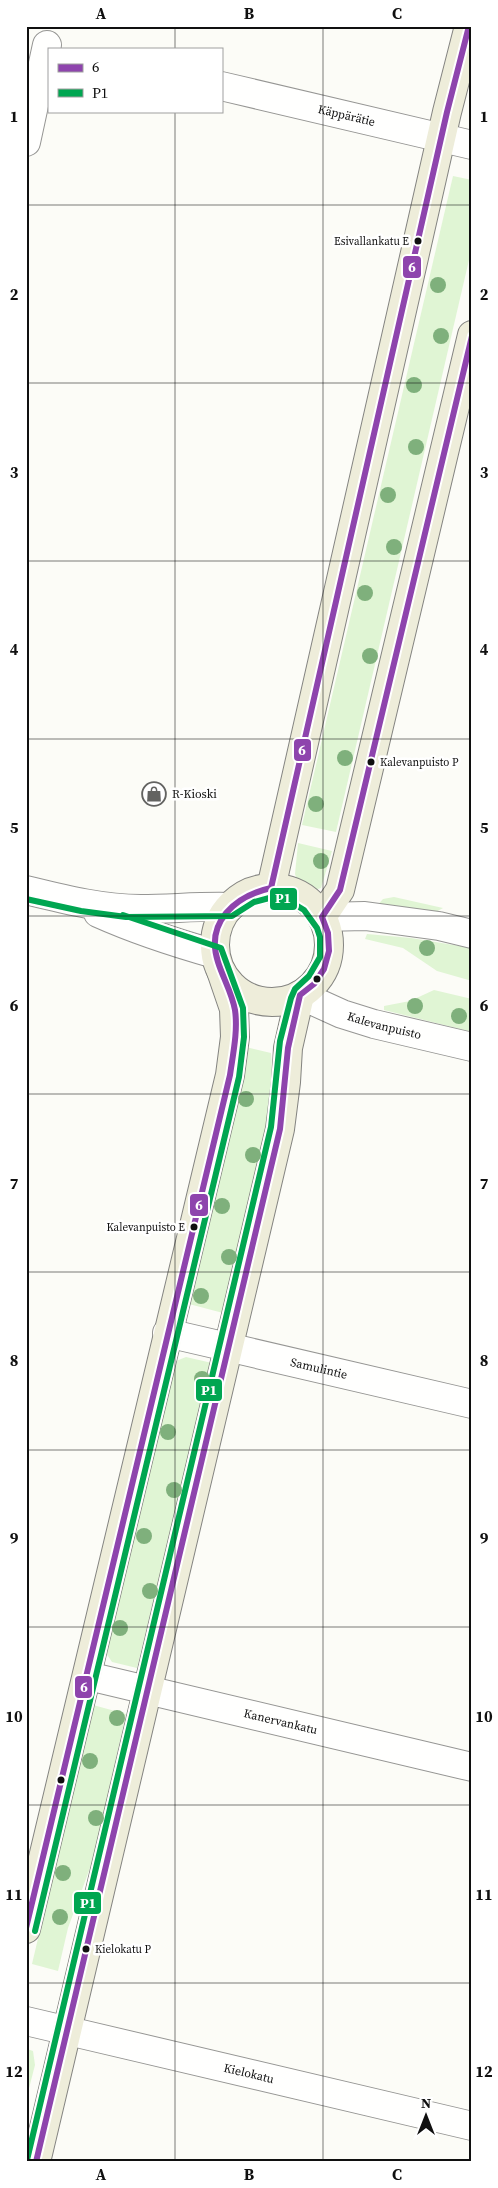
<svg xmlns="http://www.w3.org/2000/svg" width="498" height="2188" viewBox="0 0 498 2188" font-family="'Source Serif 4',serif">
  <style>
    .green { fill: #e0f5d4 }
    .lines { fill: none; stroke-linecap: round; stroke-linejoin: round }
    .minor-casing { stroke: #969694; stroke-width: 30 }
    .major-casing { stroke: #848481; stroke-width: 30 }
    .minor { stroke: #fffffe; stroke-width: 28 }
    .major { stroke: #eeedda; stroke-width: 28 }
    .bus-1-casing { stroke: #fff; stroke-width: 10 }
    .bus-2-casing { stroke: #fff; stroke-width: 10 }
    .bus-1 { stroke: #8e44ad; stroke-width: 6 }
    .bus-2 { stroke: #00a651; stroke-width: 6 }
    .tree { fill: #7fb07c }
    .grid { fill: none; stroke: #101010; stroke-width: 1; stroke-opacity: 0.55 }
    .bus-dot { fill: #101010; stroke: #fff; stroke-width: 2 }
    .labels { text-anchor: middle; stroke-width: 5; stroke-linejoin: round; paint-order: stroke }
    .bus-label { font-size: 11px; fill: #101010; stroke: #fff; text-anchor: end }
    .street-label { font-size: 12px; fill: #101010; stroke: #fff }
    .poi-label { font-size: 12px; fill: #101010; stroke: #fff; text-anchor: start }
    .line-badge { stroke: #fff; stroke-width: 2 }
    .badge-label { font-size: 14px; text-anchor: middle; font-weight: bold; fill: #fff }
    .neatline { fill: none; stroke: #101010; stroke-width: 2 }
    .grid-label { font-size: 16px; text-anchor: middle; font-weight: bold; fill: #101010 }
  </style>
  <rect width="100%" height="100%" fill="#fcfcf7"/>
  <!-- green -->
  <g class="green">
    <polygon points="453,176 472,180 472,247 336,832 302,825"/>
    <polygon points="298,843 332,851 321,888 315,890 298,883 295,874"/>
    <polygon points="394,897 443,908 434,913 376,907 383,899"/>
    <polygon points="367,934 411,938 472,948 472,981 437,971 403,948 365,939"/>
    <polygon points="434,990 472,999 472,1032 384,1010 384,1006 410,1001"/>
    <polygon points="246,1047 271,1053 273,1080 268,1121 223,1313 189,1304"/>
    <polygon points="186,1357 212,1363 137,1668 112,1662 106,1653 176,1361"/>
    <polygon points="93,1705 126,1714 94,1857 68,1928 58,1971 32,1964"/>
    <polygon points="27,2049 33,2051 35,2065 26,2100"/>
  </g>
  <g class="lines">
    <!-- minor casing -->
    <g class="minor-casing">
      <g id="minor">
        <path id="s1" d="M 221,86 L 472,145"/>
        <polyline points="26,142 47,45"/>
        <path d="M 26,890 C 63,899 102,909 141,909 C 170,909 200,906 230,907"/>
        <path d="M 98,913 C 136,930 176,943 215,954"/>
        <polyline points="322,917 365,916 439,926 472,934"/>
        <path id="s2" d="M 300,995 L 342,1014 L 374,1024 L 472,1047"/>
        <path id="s3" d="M 167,1333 L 472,1404"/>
        <path id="s4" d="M 88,1676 L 472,1767"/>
        <path id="s5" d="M 26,2021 L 472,2126"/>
      </g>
    </g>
    <!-- major casing -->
    <g class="major-casing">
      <g id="major">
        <polyline points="271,888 447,112 469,26"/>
        <circle cx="272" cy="945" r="57"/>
        <polyline points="322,917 340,890 472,335"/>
        <polyline points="26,1929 230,1075 235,1037 234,1009 221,971"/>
        <polyline points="36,2162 280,1129 286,1082 288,1048 300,995"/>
      </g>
    </g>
    <!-- minor -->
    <use href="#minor" class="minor"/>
    <!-- major -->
    <use href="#major" class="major"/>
    <!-- bus-1 casing -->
    <g class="bus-1-casing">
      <g id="bus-1">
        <path d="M 26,1928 L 230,1075 C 233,1054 238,1031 235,1010 C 232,993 223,978 218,962 C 205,922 235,896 271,888 L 447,112 L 469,26"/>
        <polyline points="36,2162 280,1129 288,1048 300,995 314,984 324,969 329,951 328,933 322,917 340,890 472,336"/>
      </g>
    </g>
    <!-- bus-2 casing -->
    <g class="bus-2-casing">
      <g id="bus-2">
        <polyline points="26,899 81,911 126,917 232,916 254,902 273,897 286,899 304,910 317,928 320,937 320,957 309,976 295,989 291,998 280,1041 271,1127 27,2160"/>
        <polyline points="35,1931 239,1077 244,1037 243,1008 221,948 123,915"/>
      </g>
    </g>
    <!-- bus-1 -->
    <use href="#bus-1" class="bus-1"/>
    <!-- bus-2 -->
    <use href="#bus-2" class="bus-2"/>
  </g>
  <!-- trees -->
  <g class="tree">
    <circle cx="438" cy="285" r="8"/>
    <circle cx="441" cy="336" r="8"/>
    <circle cx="414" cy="385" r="8"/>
    <circle cx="416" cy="447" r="8"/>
    <circle cx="388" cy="495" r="8"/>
    <circle cx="394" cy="547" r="8"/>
    <circle cx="365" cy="593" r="8"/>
    <circle cx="370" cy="656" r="8"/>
    <circle cx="345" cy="758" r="8"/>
    <circle cx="316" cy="804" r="8"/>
    <circle cx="321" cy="861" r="8"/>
    <circle cx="427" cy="948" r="8"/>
    <circle cx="415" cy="1006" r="8"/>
    <circle cx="459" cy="1016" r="8"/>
    <circle cx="246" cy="1099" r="8"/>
    <circle cx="253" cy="1155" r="8"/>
    <circle cx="222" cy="1206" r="8"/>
    <circle cx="229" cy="1257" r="8"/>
    <circle cx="201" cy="1296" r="8"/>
    <circle cx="202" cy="1379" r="8"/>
    <circle cx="168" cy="1432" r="8"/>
    <circle cx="174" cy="1490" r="8"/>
    <circle cx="144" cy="1536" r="8"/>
    <circle cx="150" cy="1591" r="8"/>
    <circle cx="120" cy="1628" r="8"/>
    <circle cx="117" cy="1718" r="8"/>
    <circle cx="90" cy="1761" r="8"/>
    <circle cx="96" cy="1818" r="8"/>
    <circle cx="63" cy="1873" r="8"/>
    <circle cx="60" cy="1917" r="8"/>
  </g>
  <!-- grid -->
  <path class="grid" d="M 175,26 L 175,49M 323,26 L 323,2162M 175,111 L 175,2162M 26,205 L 472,205M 26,383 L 472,383M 26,561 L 472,561M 26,739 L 472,739M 26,916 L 472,916M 26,1094 L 472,1094M 26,1272 L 472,1272M 26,1450 L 472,1450M 26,1627 L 472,1627M 26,1805 L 472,1805M 26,1983 L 472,1983"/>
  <!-- icons -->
  <defs>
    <g id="shop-ring" transform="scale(1.25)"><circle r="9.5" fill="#fff" stroke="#636361" stroke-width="1.5"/><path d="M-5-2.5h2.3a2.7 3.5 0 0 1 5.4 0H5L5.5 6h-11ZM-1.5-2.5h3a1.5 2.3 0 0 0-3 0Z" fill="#636361"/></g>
  </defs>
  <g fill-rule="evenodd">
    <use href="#shop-ring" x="154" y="794"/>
  </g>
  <!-- markers -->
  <g class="bus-dot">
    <circle cx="418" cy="241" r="4.5"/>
    <circle cx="371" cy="762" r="4.5"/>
    <circle cx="317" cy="979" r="4.5"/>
    <circle cx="194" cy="1227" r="4.5"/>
    <circle cx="61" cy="1780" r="4.5"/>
    <circle cx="86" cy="1949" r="4.5"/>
  </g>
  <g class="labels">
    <!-- bus labels -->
    <g class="bus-label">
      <text x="409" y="245">Esivallankatu E</text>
      <text x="380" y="766" text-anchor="start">Kalevanpuisto P</text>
      <text x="185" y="1231">Kalevanpuisto E</text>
      <text x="95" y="1953" text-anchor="start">Kielokatu P</text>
    </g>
    <!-- street labels -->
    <g class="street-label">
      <text dy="4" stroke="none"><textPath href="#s1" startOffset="129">Käppärätie</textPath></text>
      <text dy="4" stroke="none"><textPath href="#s2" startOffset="90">Kalevanpuisto</textPath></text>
      <text dy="4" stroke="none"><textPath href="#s3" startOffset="156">Samulintie</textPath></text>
      <text dy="4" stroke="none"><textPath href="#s4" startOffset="198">Kanervankatu</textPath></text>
      <text dy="4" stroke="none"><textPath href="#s5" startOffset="229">Kielokatu</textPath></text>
    </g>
    <!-- poi labels -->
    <g class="poi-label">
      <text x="172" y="798">R-Kioski</text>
    </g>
  </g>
  <g class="line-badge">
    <rect x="402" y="255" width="20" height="24" rx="5" fill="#8e44ad"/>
    <rect x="293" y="738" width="19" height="24" rx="5" fill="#8e44ad"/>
    <rect x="269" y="887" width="29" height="24" rx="5" fill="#00a651"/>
    <rect x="189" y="1193" width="20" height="24" rx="5" fill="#8e44ad"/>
    <rect x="195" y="1378" width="28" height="24" rx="5" fill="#00a651"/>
    <rect x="74" y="1675" width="19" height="24" rx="5" fill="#8e44ad"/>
    <rect x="73" y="1891" width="29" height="24" rx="5" fill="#00a651"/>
  </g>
  <g class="badge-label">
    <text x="412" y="272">6</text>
    <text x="302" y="755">6</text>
    <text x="283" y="903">P1</text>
    <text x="199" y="1210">6</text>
    <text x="209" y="1395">P1</text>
    <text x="84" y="1692">6</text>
    <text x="88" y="1908">P1</text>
  </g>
  <!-- border -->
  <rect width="498" height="2188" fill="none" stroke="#ffffff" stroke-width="55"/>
  <!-- legend -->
  <rect x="48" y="48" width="175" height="65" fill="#ffffff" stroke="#9f9f9f"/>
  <rect x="58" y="64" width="25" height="8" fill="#8e44ad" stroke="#9f9f9f"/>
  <text x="92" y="72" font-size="15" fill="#101010">6</text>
  <rect x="58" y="89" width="25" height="8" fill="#00a651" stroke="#9f9f9f"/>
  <text x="92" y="98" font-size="15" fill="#101010">P1</text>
  <!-- north arrow -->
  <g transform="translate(426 2116)" stroke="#ffffff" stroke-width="4" paint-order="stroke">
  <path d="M0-4L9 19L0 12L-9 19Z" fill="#101010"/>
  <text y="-8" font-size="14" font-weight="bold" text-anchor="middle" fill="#101010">N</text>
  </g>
  <rect x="28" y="28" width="442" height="2132" class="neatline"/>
  <g class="grid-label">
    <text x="101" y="19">A</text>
    <text x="249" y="19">B</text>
    <text x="397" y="19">C</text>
    <text x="14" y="122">1</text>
    <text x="484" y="122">1</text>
    <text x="14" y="300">2</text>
    <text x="484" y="300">2</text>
    <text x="14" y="478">3</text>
    <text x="484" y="478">3</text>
    <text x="14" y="655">4</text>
    <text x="484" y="655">4</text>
    <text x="14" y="833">5</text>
    <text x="484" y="833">5</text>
    <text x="14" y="1011">6</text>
    <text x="484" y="1011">6</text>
    <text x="14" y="1189">7</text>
    <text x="484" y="1189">7</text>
    <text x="14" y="1366">8</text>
    <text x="484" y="1366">8</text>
    <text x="14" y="1544">9</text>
    <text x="484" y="1544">9</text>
    <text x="14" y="1722">10</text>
    <text x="484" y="1722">10</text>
    <text x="14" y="1900">11</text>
    <text x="484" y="1900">11</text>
    <text x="14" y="2077">12</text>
    <text x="484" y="2077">12</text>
    <text x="101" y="2180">A</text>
    <text x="249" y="2180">B</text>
    <text x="397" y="2180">C</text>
  </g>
</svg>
